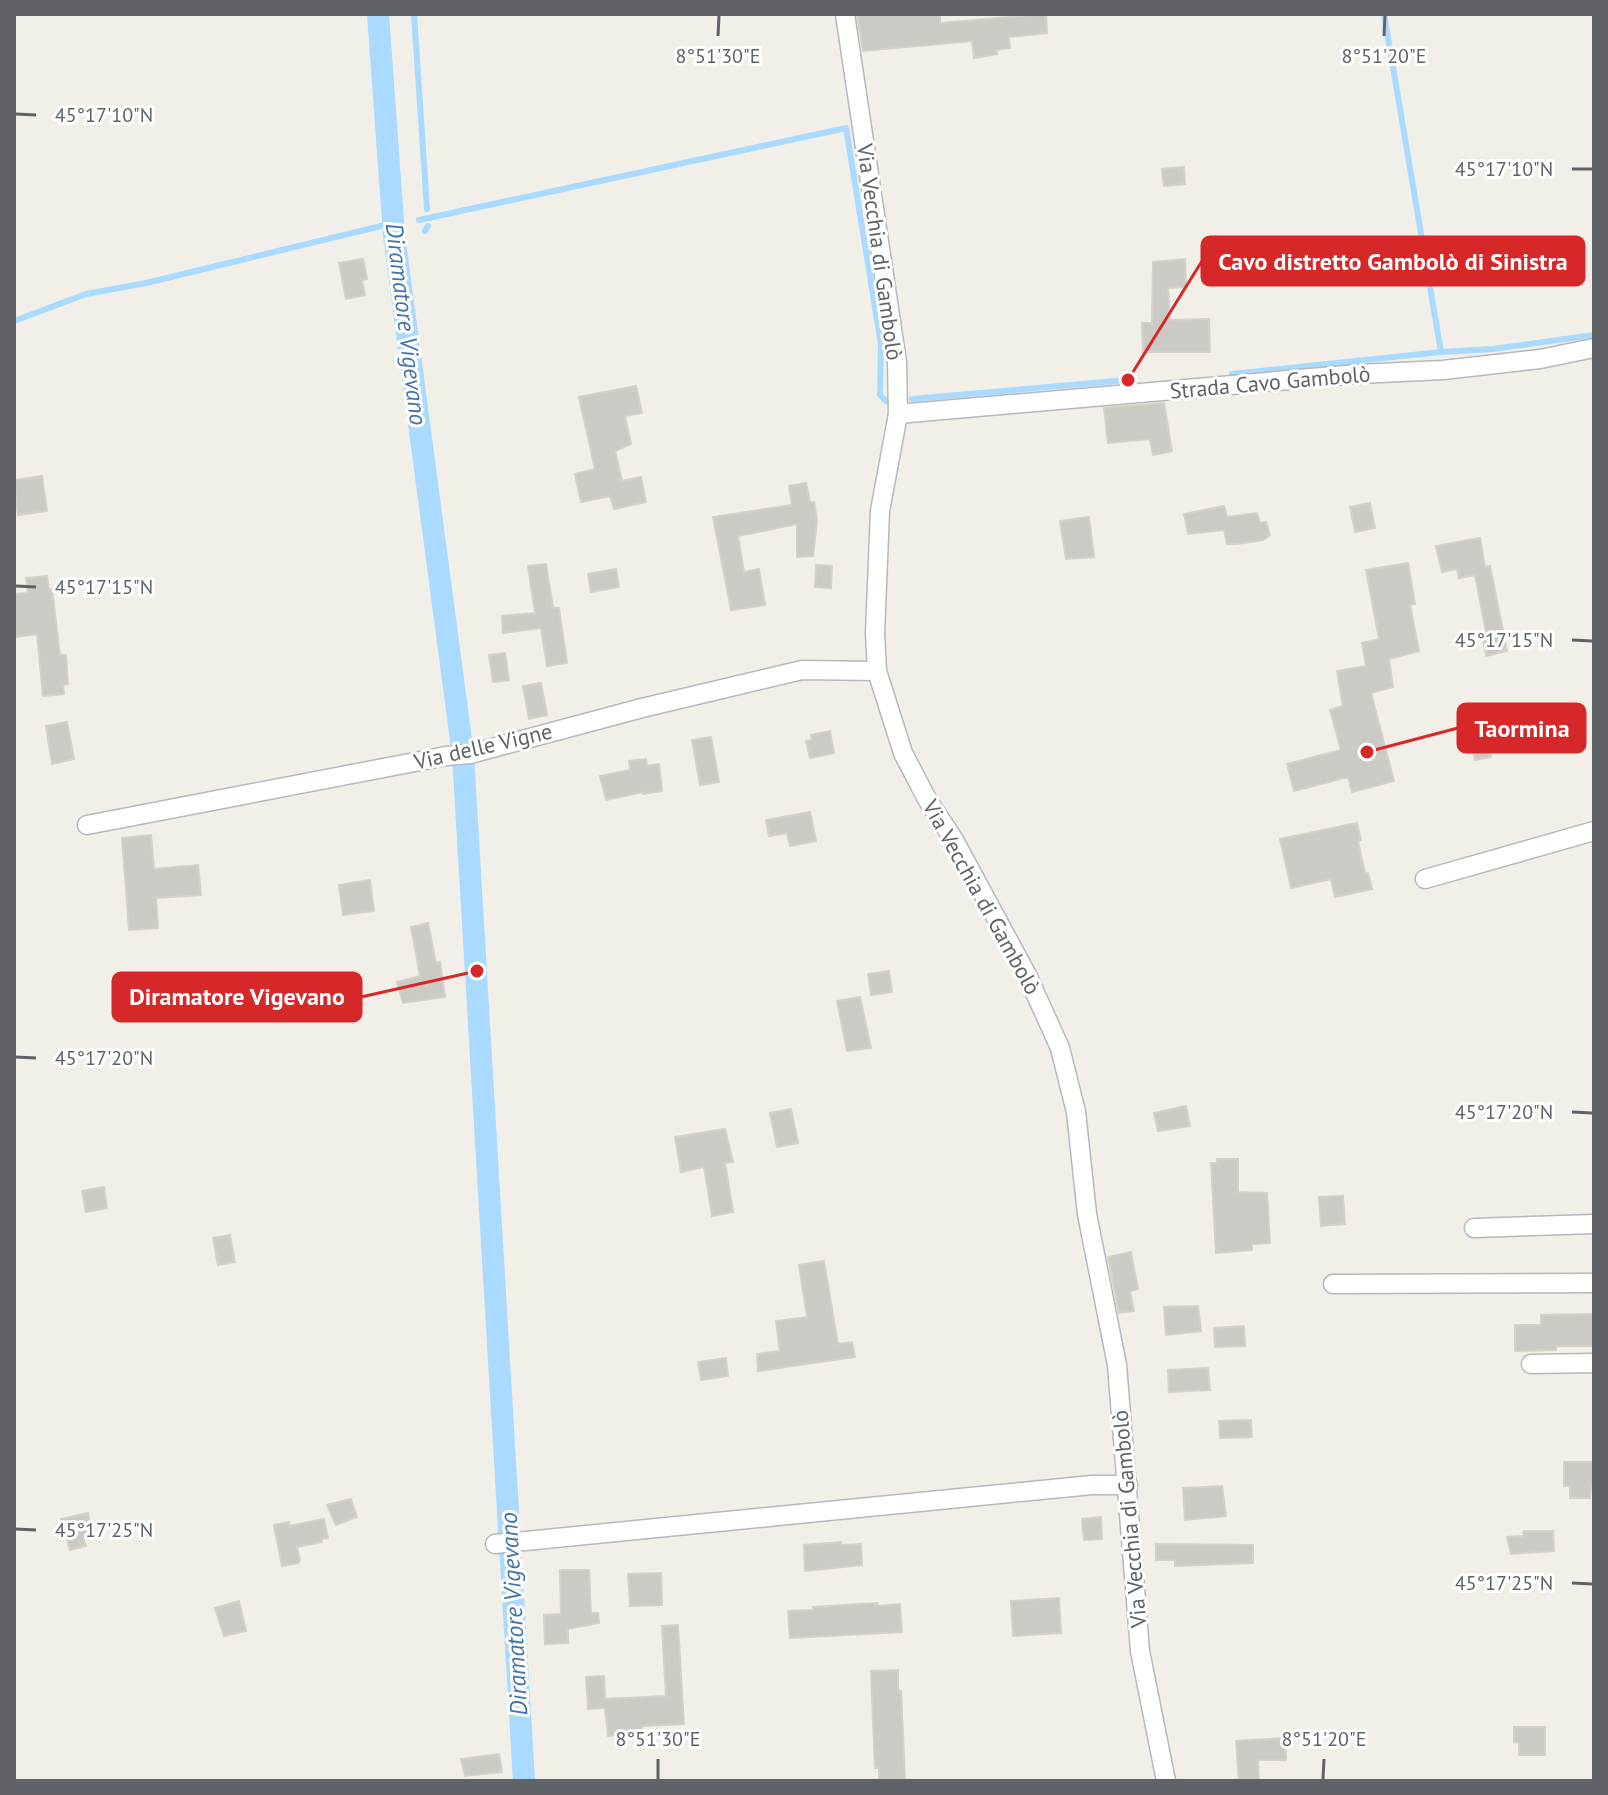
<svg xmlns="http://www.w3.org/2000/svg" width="1608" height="1795" viewBox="0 0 1608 1795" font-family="'PT Sans',sans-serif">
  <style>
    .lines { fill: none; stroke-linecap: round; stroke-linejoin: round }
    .stream { stroke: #aadaff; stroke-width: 6 }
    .canal { stroke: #aadaff; stroke-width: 22 }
    .building { fill: #cccac5; stroke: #d6d1c6; stroke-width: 2 }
    .street-casing { stroke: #b5b8bc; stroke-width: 21 }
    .street { stroke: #fff; stroke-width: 18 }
    .ticks { fill: none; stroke: #5f6368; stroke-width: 3 }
    .labels { text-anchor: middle; stroke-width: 6; stroke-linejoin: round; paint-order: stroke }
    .street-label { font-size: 22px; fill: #5f6368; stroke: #fff }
    .water-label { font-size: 24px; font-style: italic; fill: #4174aa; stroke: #fff }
    .ticks-label { font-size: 20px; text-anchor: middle; fill: #5f6368; stroke: #fff; stroke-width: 6; stroke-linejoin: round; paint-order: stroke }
    .leader { fill: none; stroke: #d62828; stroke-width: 3 }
    .callout-dot { fill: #d62828; stroke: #fff; stroke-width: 3 }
    .callout { fill: #d62828; stroke: #d62828; stroke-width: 3 }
    .callout-label { font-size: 24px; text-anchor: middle; font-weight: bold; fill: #fff }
  </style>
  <rect width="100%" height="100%" fill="#f1efe8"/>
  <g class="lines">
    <!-- stream -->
    <g class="stream">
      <polyline points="414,14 427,209"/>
      <polyline points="1384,14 1441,352"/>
      <polyline points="419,220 846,128 881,344 880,395 886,401"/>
      <polyline points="425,231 428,226"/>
      <polyline points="394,235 402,234"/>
      <polyline points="14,321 86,294 146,283 381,226"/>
      <polyline points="1232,374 1441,352 1493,349 1594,335"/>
      <polyline points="912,399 1128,380"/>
    </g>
    <!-- canal -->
    <polyline class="canal" points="378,14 394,235 463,755 524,1781"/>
  </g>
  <!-- building -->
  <g class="building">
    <polygon points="857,14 940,14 940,23 1046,14 1047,33 1009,37 1010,48 996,50 997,54 974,58 972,41 863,51"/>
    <polygon points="1184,167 1185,184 1164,186 1162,169"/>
    <polygon points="363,259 367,279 362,280 365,295 346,299 339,263"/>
    <polygon points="1185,259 1186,287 1168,288 1170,320 1209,319 1210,352 1143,352 1142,323 1152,323 1153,262"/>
    <polygon points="636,386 642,413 625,416 631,444 615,451 622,481 641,477 646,502 614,509 610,496 581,502 575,474 595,469 579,397"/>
    <polygon points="1164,403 1172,451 1153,455 1150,439 1108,443 1104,408"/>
    <polygon points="42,476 47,511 18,515 14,480"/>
    <polygon points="806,483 810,502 814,502 817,521 813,556 797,557 797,524 738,536 744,572 759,569 765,605 731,610 713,517 792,505 789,486"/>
    <polygon points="1370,503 1375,528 1355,532 1350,507"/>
    <polygon points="1224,506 1227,517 1257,513 1260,523 1266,522 1270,535 1263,540 1237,544 1227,544 1224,530 1188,534 1184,514"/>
    <polygon points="1089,517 1094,557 1066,559 1060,521"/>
    <polygon points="1480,538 1485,567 1490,566 1507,651 1486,656 1482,633 1486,632 1475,575 1459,578 1457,569 1442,572 1436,546"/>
    <polygon points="1408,563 1415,604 1410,605 1419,651 1389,659 1393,687 1371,693 1394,781 1352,792 1348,777 1294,791 1287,764 1341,750 1330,710 1343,706 1337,671 1366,666 1362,643 1379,639 1366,570"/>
    <polygon points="546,564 553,608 559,608 567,663 547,666 541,628 503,633 502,616 535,613 528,566"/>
    <polygon points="816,565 832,566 831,588 815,587"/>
    <polygon points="616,569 619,587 591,592 588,574"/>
    <polygon points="47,576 49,590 52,589 60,655 66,655 68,684 63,685 64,694 43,696 37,634 15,637 14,594 28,593 26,578"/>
    <polygon points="505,653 509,680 493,682 489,655"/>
    <polygon points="541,683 547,715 529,719 523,686"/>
    <polygon points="67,722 74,759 52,764 46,726"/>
    <polygon points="830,731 834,753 810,758 806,741 812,740 811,735"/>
    <polygon points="1486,734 1491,757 1475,760 1470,738"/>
    <polygon points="711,737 719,782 700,785 692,740"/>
    <polygon points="646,759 647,766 659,764 662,791 643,794 643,792 606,800 600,776 630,770 629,761"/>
    <polygon points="810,812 816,841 790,846 787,833 769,836 766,820"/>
    <polygon points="1357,823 1361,840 1358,841 1365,874 1368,873 1372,889 1335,897 1331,879 1291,888 1280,839"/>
    <polygon points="151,835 154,869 198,865 201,895 156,898 158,928 129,930 122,838"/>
    <polygon points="370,880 374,911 343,915 339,885"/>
    <polygon points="428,923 436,963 440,962 445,997 403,1003 397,982 420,976 411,927"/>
    <polygon points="889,971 892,992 871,995 868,974"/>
    <polygon points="860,997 871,1048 847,1051 837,1001"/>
    <polygon points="1186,1106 1190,1126 1158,1131 1154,1113"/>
    <polygon points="791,1109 798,1143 777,1147 770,1113"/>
    <polygon points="725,1129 733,1162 725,1163 733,1212 712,1216 704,1167 681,1172 675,1137"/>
    <polygon points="1217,1159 1238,1159 1238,1192 1267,1193 1270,1243 1252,1244 1252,1250 1216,1253 1211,1163 1217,1163"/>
    <polygon points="104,1187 107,1208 86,1212 82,1191"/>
    <polygon points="1343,1196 1345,1224 1321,1226 1319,1197"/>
    <polygon points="230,1235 235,1262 218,1265 213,1238"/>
    <polygon points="1131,1252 1138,1289 1130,1291 1134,1311 1119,1313 1108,1257"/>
    <polygon points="824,1261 838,1344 852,1342 855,1357 758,1371 757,1354 780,1351 776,1321 807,1317 799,1265"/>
    <polygon points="1198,1306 1201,1331 1166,1335 1164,1307"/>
    <polygon points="1594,1314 1594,1346 1556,1346 1556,1350 1515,1351 1515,1325 1541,1325 1541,1315"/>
    <polygon points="1244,1326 1245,1346 1215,1347 1214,1328"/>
    <polygon points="726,1358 728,1376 701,1380 698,1362"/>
    <polygon points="1208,1368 1210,1390 1169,1392 1168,1370"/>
    <polygon points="1251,1420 1252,1437 1220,1438 1219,1421"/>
    <polygon points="1564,1462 1594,1462 1594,1486 1591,1486 1590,1498 1570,1498 1570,1486 1564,1486"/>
    <polygon points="1222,1486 1226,1516 1185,1520 1183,1488"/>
    <polygon points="351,1499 357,1517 336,1525 327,1505"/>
    <polygon points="88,1513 93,1537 84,1539 86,1546 70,1550 61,1519"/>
    <polygon points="1101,1517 1102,1539 1084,1540 1082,1519"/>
    <polygon points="324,1519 328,1538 321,1539 322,1542 297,1547 300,1560 298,1563 282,1566 274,1525 289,1522 290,1526"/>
    <polygon points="1524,1531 1553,1531 1554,1551 1511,1554 1507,1537 1523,1536"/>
    <polygon points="841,1542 841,1545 861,1544 862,1565 805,1571 804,1545"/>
    <polygon points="1156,1544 1253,1545 1253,1563 1175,1566 1175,1560 1156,1560"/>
    <polygon points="560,1570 589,1570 591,1613 598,1613 599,1623 568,1629 568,1643 545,1644 544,1615 561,1614"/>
    <polygon points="661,1573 662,1605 630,1606 628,1574"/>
    <polygon points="1059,1598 1061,1633 1013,1636 1011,1601"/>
    <polygon points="239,1601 246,1631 224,1636 215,1608"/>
    <polygon points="877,1603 877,1606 900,1604 902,1632 790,1638 788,1611 813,1610 813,1607"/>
    <polygon points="678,1625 684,1724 642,1726 642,1734 608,1736 605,1708 588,1709 586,1677 604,1676 605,1699 666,1696 662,1626"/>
    <polygon points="898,1670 898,1691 901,1691 905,1781 879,1781 879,1768 875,1768 871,1671"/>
    <polygon points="1514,1727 1545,1727 1545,1755 1519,1755 1519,1743 1514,1742"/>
    <polygon points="1285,1738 1286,1760 1258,1760 1259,1781 1239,1781 1236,1741"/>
    <polygon points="499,1754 502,1772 465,1776 461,1759"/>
  </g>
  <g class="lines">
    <!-- street casing -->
    <g class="street-casing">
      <g id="street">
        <polyline points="845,14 897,362 898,414 880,511 875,633 877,671 903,753 927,799 954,840 1027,975 1060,1048 1076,1112 1087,1214 1117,1365 1140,1651 1166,1781"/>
        <polyline points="898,414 1358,374 1443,370 1540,359 1594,348"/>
        <polyline points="87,825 446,756 470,754 642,708 802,670 877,671"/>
        <polyline points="1425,879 1594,831"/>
        <polyline points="1474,1228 1594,1224"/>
        <polyline points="1333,1284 1594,1283"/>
        <polyline points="1531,1364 1594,1363"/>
        <polyline points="495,1544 1092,1485 1128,1485"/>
      </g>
    </g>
    <!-- street -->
    <use href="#street" class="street"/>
  </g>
  <!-- ticks -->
  <path class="ticks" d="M 718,36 L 719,16M 1384,36 L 1385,16M 16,114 L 36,115M 1572,169 L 1592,169M 16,586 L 36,587M 1572,640 L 1592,641M 16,1057 L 36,1058M 1572,1112 L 1592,1113M 16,1529 L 36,1530M 1572,1583 L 1592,1584M 658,1779 L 658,1759M 1323,1779 L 1324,1759"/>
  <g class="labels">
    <!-- street labels -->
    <g class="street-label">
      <text transform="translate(880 252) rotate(82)" y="8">Via Vecchia di Gambolò</text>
      <text transform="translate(1270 382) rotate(-5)" y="8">Strada Cavo Gambolò</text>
      <text transform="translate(483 746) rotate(-13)" y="8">Via delle Vigne</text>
      <text transform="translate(982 897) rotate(61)" y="8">Via Vecchia di Gambolò</text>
      <text transform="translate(1129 1519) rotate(-95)" y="8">Via Vecchia di Gambolò</text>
    </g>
    <!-- water labels -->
    <g class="water-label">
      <text transform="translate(406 324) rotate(83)" y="8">Diramatore Vigevano</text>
      <text transform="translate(514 1614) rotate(-93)" y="8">Diramatore Vigevano</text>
    </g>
  </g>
  <g class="ticks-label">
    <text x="718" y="63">8°51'30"E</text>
    <text x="1384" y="63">8°51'20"E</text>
    <text x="104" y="122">45°17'10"N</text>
    <text x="1504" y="176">45°17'10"N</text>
    <text x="104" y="594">45°17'15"N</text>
    <text x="1504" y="647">45°17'15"N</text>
    <text x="104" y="1065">45°17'20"N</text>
    <text x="1504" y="1119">45°17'20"N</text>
    <text x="104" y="1537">45°17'25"N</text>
    <text x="1504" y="1590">45°17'25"N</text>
    <text x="658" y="1746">8°51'30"E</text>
    <text x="1324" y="1746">8°51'20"E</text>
  </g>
  <!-- callouts -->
  <path class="leader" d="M1128 380L1202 261M1367 752L1458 728M477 971L361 997"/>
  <g class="callout-dot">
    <circle cx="1128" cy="380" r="8"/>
    <circle cx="1367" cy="752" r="8"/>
    <circle cx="477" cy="971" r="8"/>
  </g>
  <g class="callout">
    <rect x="1202" y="237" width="382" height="48" rx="8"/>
    <rect x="1458" y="704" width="127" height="48" rx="8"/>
    <rect x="113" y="973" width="248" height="48" rx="8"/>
  </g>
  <g class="callout-label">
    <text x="1393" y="270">Cavo distretto Gambolò di Sinistra</text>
    <text x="1522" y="737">Taormina</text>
    <text x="237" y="1005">Diramatore Vigevano</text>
  </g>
  <!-- border -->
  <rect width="1608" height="1795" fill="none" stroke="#5f6368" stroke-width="32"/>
</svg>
